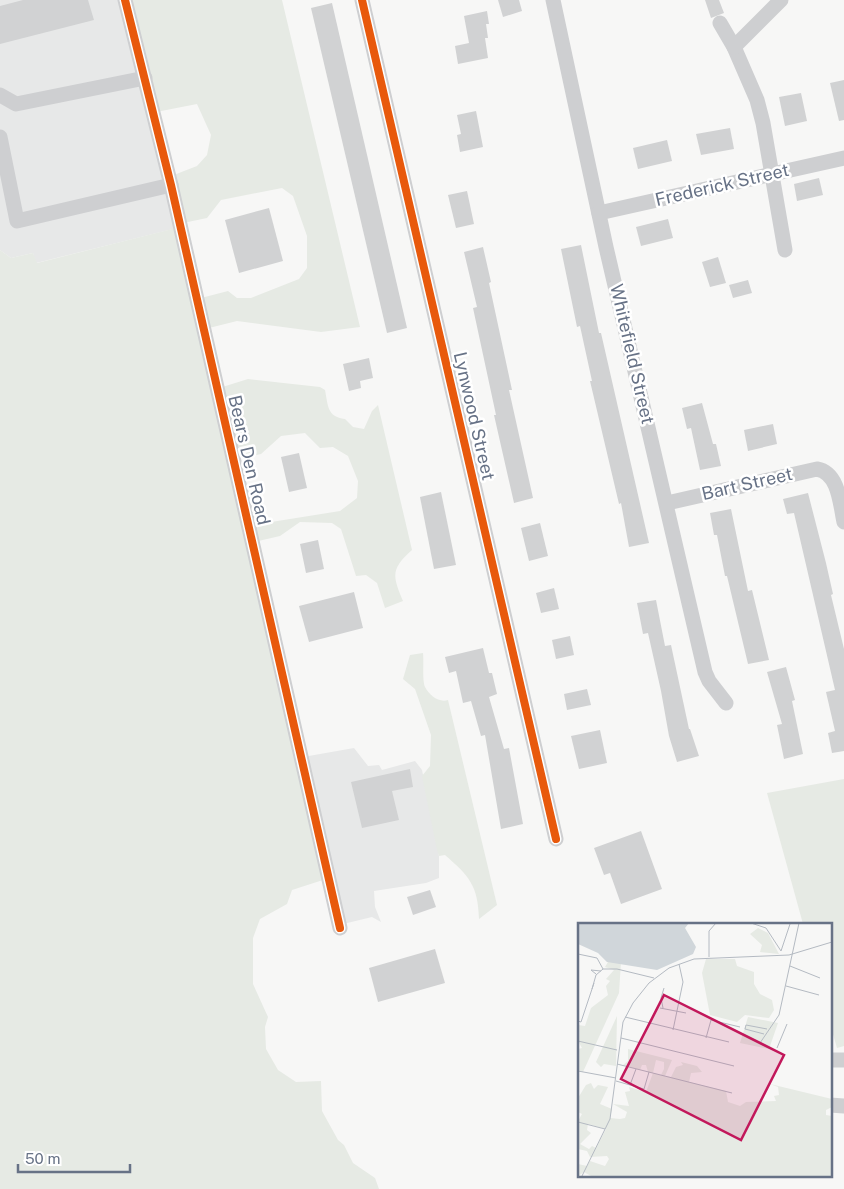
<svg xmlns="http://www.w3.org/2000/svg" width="844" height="1189" viewBox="0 0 844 1189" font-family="'Public Sans',sans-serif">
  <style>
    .built { fill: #e7e8e8 }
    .green { fill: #e6eae4; fill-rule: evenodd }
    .building { fill: #d1d2d3 }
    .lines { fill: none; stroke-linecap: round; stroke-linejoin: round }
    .minor { stroke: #cecfd1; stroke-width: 15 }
    .cycleway-casing { stroke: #fff; stroke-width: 11 }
    .cycleway { stroke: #e8590c; stroke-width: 8 }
    .labels { text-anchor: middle; stroke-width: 5; stroke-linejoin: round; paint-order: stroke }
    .street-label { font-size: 18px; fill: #677286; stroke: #fff }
    .inset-road { fill: none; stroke: #b4bac2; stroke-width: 1 }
    .view { fill: #c2185b; fill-opacity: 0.15; stroke: #c2185b; stroke-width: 2.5 }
    .inset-edge { fill: none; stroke: #677286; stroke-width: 2.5 }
  </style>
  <rect width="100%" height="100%" fill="#f7f7f6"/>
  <!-- built -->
  <g class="built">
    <polygon points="0,0 123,0 177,228 36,263 33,253 11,258 0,250"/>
    <polygon points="354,748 368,766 379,765 382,770 415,761 422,770 439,856 439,878 426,883 374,891 375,907 381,922 372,917 339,925 303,757"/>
  </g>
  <!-- green -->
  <g class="green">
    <path d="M 123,0 L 282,0 L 360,327 L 321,332 L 237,321 L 209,328 L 216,389 L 248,379 L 320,387 L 325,390 C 328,405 327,417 345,419 L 353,427 L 364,429 L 372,411 L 378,405 L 412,550 C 391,569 392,575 403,601 L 385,608 L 377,583 L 366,575 L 356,576 L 341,529 L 332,523 L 300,522 L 280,536 L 250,543 L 326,879 L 292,890 L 287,904 L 260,919 L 253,938 L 253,984 L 268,1017 L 265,1027 L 266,1049 L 278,1070 L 296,1082 L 321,1081 L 322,1111 L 338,1140 L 344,1145 L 353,1163 L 375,1178 L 379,1189 L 0,1189 L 0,250 L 11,258 L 33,253 L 37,263 L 176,228 L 201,298 L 228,291 L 237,298 L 251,298 L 299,279 L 307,268 L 307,236 L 293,196 L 282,188 L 221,200 L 207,218 L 183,223 L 166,178 L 197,166 L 207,155 L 211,135 L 197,104 L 151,113 ZM 305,433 L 320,448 L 333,447 L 348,456 L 358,481 L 357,498 L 340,511 L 247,526 L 232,460 L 261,454 L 281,436 Z"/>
    <path d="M 423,653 C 424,661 422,680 425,687 C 429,695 439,703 448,700 L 497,905 L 479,919 C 478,885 469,876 445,855 L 439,856 L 437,850 L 422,776 L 430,766 L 431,735 L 415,689 L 403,679 L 410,655 Z"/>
    <polygon points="844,779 844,1046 837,1048 830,1024 830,924 803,924 767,793"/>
  </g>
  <!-- building -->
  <g class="building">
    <polygon points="23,0 88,0 94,20 0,44 0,6"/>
    <polygon points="498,0 519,0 522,11 503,17"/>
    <polygon points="705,0 719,0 724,13 711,18"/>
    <polygon points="332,3 407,328 387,333 311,8"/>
    <polygon points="487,11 489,24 486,24 488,38 485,38 488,58 458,64 455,46 469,43 464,16"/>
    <polygon points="844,80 844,120 839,121 830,83"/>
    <polygon points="801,93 807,121 785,126 779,97"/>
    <polygon points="476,111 483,147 460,152 457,135 461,134 457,115"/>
    <polygon points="730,128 734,149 701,155 696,134"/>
    <polygon points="667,140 672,161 638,169 633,148"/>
    <polygon points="819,178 823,195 797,201 794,184"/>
    <polygon points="467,191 474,224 456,228 448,195"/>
    <polygon points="269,208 283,261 239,273 225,220"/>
    <polygon points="668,219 673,238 641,246 636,227"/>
    <polygon points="581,245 599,333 601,333 649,543 629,547 621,503 619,504 590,381 592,381 580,326 577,327 561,249"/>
    <polygon points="483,247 491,282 489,283 512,390 509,390 533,498 514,503 494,415 496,415 473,308 477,307 464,252"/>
    <polygon points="718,257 726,283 710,287 702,262"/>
    <polygon points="748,280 752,293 733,298 729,285"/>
    <polygon points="369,358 373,378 360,381 361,388 349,391 343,364"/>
    <polygon points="702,403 713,444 716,444 721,466 700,470 691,428 687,429 682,408"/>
    <polygon points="773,424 777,444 748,451 744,430"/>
    <polygon points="299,453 307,488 289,492 281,457"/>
    <polygon points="441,492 456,565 434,569 420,497"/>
    <polygon points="808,493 826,563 833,594 831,595 844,649 844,751 832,753 828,733 835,731 826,692 835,690 794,513 787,514 783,499"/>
    <polygon points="731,509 748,591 752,590 769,660 748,664 727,576 725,576 717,535 714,535 710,513"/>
    <polygon points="540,523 548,556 529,561 521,528"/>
    <polygon points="318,540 324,569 306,573 300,544"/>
    <polygon points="554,588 559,609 541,613 536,593"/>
    <polygon points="354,592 363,628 309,642 299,606"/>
    <polygon points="656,600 665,646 671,645 689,729 690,729 699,756 677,762 669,736 661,691 648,633 643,634 637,603"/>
    <polygon points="570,636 574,655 556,659 552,640"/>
    <polygon points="483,648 489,673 492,673 497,694 489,697 504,749 509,748 523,824 501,829 485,735 481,736 471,701 463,703 456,671 449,673 445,657"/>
    <polygon points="786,667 795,700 792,701 803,754 784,759 777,725 782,724 767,672"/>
    <polygon points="587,689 591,705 567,710 564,694"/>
    <polygon points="600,730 607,763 579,769 571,736"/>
    <polygon points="410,769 413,787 392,791 399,820 362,828 351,782"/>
    <polygon points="641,831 662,889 621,904 610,873 604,875 594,848"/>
    <polygon points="430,890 436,907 413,915 407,897"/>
    <polygon points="435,949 445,983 378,1002 369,968"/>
  </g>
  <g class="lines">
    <!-- minor -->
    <g class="minor">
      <polyline points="125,0 171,185 340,928"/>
      <polyline points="362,0 556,839"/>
      <polyline points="553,0 606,247 705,672 709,681 726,703"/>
      <polyline points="720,23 734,47 757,100 763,123 785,250"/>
      <polyline points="734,47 781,0"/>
      <polyline points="0,95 16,104 145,78"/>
      <polyline points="0,137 17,221 171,185"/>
      <polyline points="599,213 844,158"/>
      <path d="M 667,503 L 817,469 C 839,473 840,504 844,522"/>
      <polyline points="830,1060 844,1060"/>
      <polyline points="830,1105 844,1106"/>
    </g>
    <!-- cycleway casing -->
    <g class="cycleway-casing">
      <g id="cycleway">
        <polyline points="125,0 171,185 340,928"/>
        <polyline points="362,0 556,839"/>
      </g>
    </g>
    <!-- cycleway -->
    <use href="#cycleway" class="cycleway"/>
  </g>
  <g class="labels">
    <!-- street labels -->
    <g class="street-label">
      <text transform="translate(722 185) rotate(-13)" y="6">Frederick Street</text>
      <text transform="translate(632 354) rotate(77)" y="6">Whitefield Street</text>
      <text transform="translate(474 416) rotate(77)" y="6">Lynwood Street</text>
      <text transform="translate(249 460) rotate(77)" y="6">Bears Den Road</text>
      <text transform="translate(747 484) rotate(-13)" y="6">Bart Street</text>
    </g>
  </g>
  <!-- overview -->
  <g transform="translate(578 923)">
    <rect width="254" height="254" fill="#f7f7f6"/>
    <path d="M 180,5 L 190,10 L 201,31 L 182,29 L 184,22 L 172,11 ZM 128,36 L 157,36 L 159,43 L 176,49 L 176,61 L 182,71 L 194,77 L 196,87 L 191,95 L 167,92 L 159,99 L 132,92 L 124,50 ZM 30,39 L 43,39 L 41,70 L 5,149 L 0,147 L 0,126 L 4,125 L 0,118 L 0,102 L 7,103 L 13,85 L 30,72 L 28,63 L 32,58 L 28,56 L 36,47 L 27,44 ZM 39,93 L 38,143 L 26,141 L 23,144 L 18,139 ZM 170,94 L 200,100 L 191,126 L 162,120 ZM 50,126 L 94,137 L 87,153 L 93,154 L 98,144 L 105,142 L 103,139 L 119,143 L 124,149 L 113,150 L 111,159 L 148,168 L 150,179 L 162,183 L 168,179 L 198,178 L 196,173 L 201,172 L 200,164 L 192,161 L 254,176 L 254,184 L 248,187 L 248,184 L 248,192 L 254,193 L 254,253 L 13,253 L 6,249 L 0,253 L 0,241 L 9,243 L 12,238 L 27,243 L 31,236 L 29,233 L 12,234 L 9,228 L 0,226 L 0,198 L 4,191 L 0,189 L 0,175 L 8,162 L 13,160 L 16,166 L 20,162 L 30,164 L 22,181 L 34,186 L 32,195 L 42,196 L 47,195 L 49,189 L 35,181 L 51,183 L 47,169 L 52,168 L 51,164 L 68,169 L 75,150 L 83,152 L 86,146 L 86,139 L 78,137 L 75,150 L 70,149 L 68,142 L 64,142 L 62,147 L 45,142 L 50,138 ZM 10,201 L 28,206 L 18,225 L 14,223 L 11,226 L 2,221 L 13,210 L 9,207 Z" fill="#e6eae4" fill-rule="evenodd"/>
    <path d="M 0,0 L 111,0 L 107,5 L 118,24 L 115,31 L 79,47 L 29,39 L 20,30 L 0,21 Z" fill="#d0d6da"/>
    <path class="inset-road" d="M 173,0 L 188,5 L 203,28 L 212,1M 0,31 L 19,35 L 25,46M 131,34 L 131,8 L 138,0M 212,43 L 242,55M 18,51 L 13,47 L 23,48M 208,63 L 241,72M 14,66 L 18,52 L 25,46 L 39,46 L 76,55M 82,85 L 108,90M 85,85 L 83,75 L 86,65M 47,94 L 151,119M 0,98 L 3,99 L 16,60M 95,107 L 105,59 L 101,41M 186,111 L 167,106 L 168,102 L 189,106M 43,115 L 156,143M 128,115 L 133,97 L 162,104M 0,118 L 39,127M 182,120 L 201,92 L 221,0M 199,125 L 209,101M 39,141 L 154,170M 0,148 L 38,155M 38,158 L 66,166 L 71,149M 52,162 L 58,146M 0,199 L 27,206M 4,253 L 32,196 L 45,99 L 55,80 L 71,60 L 91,45 L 116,36 L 211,32 L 254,19"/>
    <path class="view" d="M 86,72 L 206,132 L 163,217 L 43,156 Z"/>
    <rect width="254" height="254" class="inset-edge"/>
  </g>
  <!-- scale -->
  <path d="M18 1164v8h112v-8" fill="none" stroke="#677286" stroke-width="2.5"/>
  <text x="25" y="1164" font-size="15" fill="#677286" stroke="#ffffff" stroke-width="4" paint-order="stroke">50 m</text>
</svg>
